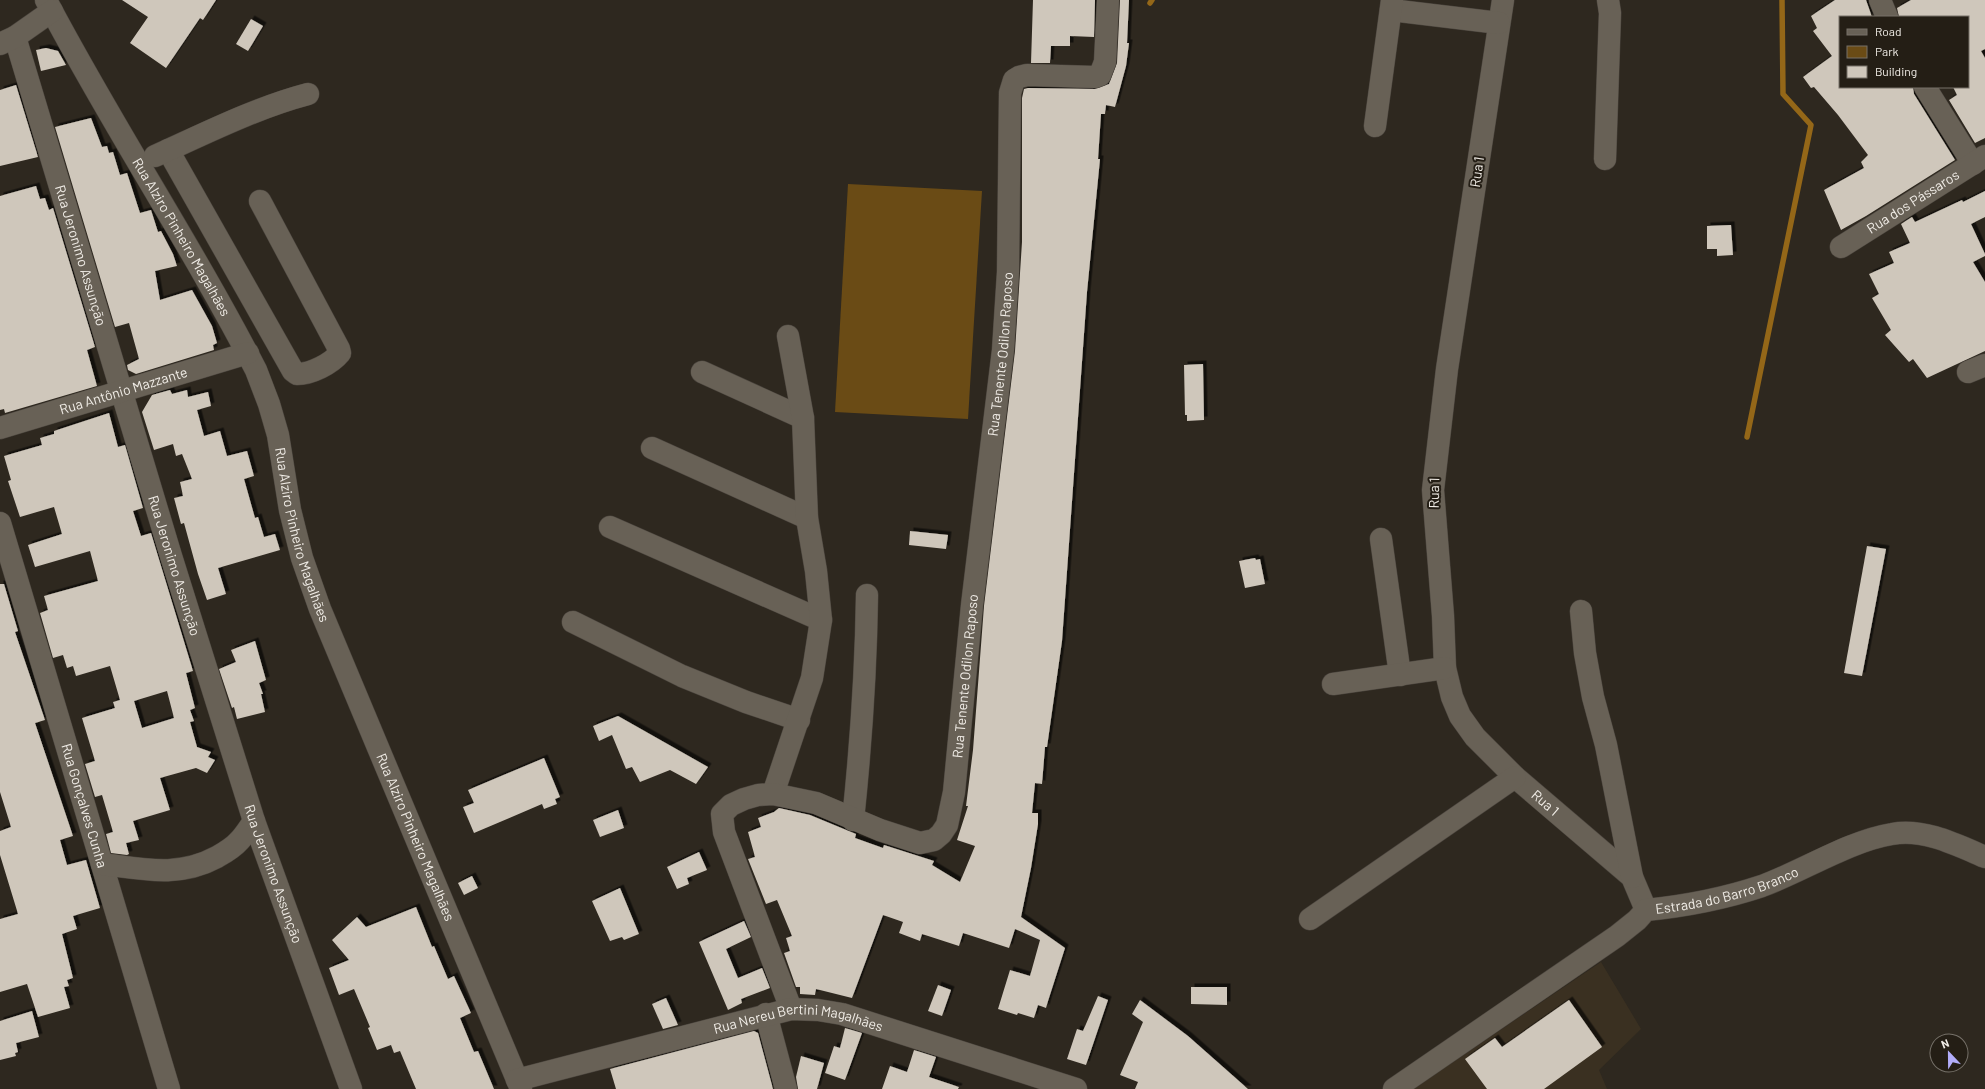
<svg xmlns="http://www.w3.org/2000/svg" width="1985" height="1089" viewBox="0 0 1985 1089" font-family="Barlow,sans-serif">
  <style>
    .built { fill: #3a3021 }
    .green { fill: #6a4b15 }
    .lines { fill: none; stroke-linecap: round; stroke-linejoin: round }
    .stream { stroke: #946718; stroke-width: 5.5 }
    .building { fill: #cfc7bb; fill-rule: evenodd; filter: url(#shadow) }
    .minor-casing { stroke: #4b453e; stroke-width: 23 }
    .minor { stroke: #686156; stroke-width: 22 }
    .labels { text-anchor: middle; stroke-width: 4; stroke-linejoin: round; paint-order: stroke }
    .street-label { font-size: 14px; fill: #f1ede7; stroke: #241e15 }
  </style>
  <defs>
    <filter id="shadow"><feDropShadow dx="3.5" dy="-3.5" stdDeviation="0" flood-color="#0009"/></filter>
  </defs>
  <rect width="100%" height="100%" fill="#2e281f"/>
  <!-- built -->
  <polygon class="built" points="1601,962 1641,1029 1599,1070 1607,1089 1413,1089"/>
  <!-- green -->
  <polygon class="green" points="848,184 982,191 968,419 835,412"/>
  <g class="lines">
    <!-- stream -->
    <g class="stream">
      <polyline points="1150,3 1152,0"/>
      <polyline points="1747,437 1811,125 1783,94 1782,0"/>
    </g>
  </g>
  <!-- building -->
  <g class="building">
    <polygon points="122,0 216,0 203,20 200,18 166,68 130,43 148,17"/>
    <polygon points="1033,0 1095,0 1094,37 1070,36 1070,46 1051,46 1050,63 1031,63"/>
    <polygon points="1120,0 1129,0 1127,43 1129,43 1126,66 1115,107 1106,105 1105,114 1101,114 1098,159 1100,159 1087,292 1062,641 1047,747 1045,747 1042,784 1035,783 1032,813 1038,813 1038,824 1031,868 1021,917 1065,948 1048,1001 1046,1008 1038,1005 1034,1018 1018,1013 1017,1015 998,1009 1010,970 1030,976 1040,940 1015,929 1009,948 963,933 959,946 922,934 920,941 899,933 903,922 883,915 852,998 816,989 815,995 800,994 800,987 796,987 784,953 790,951 786,938 792,936 777,900 766,904 748,859 755,857 748,832 761,827 758,818 774,812 779,808 810,815 856,834 855,838 883,848 884,845 934,861 932,865 960,882 975,846 957,840 968,806 966,806 973,750 984,606 1015,351 1022,242 1022,98 1024,89 1028,88 1095,89 1109,84 1117,63"/>
    <polygon points="1835,0 1866,0 1872,17 1840,17 1840,87 1913,87 1914,94 1955,160 1866,216 1841,230 1824,190 1864,168 1861,162 1868,155 1838,115 1814,87 1811,88 1803,77 1832,56 1813,31 1817,28 1811,16"/>
    <polygon points="1911,0 1985,0 1985,49 1981,51 1985,58 1985,138 1975,143 1949,100 1957,95 1953,87 1968,87 1968,17 1899,17 1897,8"/>
    <polygon points="251,19 263,26 248,51 236,44"/>
    <polygon points="46,48 58,51 66,65 41,71 36,50"/>
    <polygon points="16,85 38,157 0,166 0,90"/>
    <polygon points="91,118 102,147 107,146 109,153 113,152 120,175 127,173 140,213 151,210 158,232 161,231 173,254 177,266 155,271 160,300 192,290 212,326 217,343 213,345 214,350 136,374 128,370 127,365 139,359 129,323 115,327 55,127"/>
    <polygon points="36,186 40,199 45,198 49,210 53,208 95,347 87,350 97,386 5,413 4,409 0,410 0,196"/>
    <polygon points="1985,191 1985,217 1971,224 1985,254 1985,256 1973,262 1985,282 1985,351 1927,378 1913,359 1909,362 1885,335 1891,330 1872,298 1879,294 1869,274 1894,263 1889,252 1910,243 1901,224 1912,217 1915,222 1962,200 1963,202"/>
    <polygon points="1731,225 1733,255 1717,256 1717,249 1707,249 1707,226"/>
    <polygon points="1203,364 1204,420 1187,421 1187,415 1185,415 1184,365"/>
    <polygon points="170,390 172,394 187,390 188,397 208,392 211,406 197,410 204,436 220,431 227,456 247,451 254,476 244,479 255,518 258,517 264,537 275,534 280,550 218,568 226,594 207,600 198,574 184,523 181,524 174,498 183,496 180,482 192,479 182,454 176,456 173,444 154,450 142,412 152,395"/>
    <path d="M 109,413 L 118,447 L 125,445 L 143,508 L 133,511 L 141,536 L 151,533 L 193,671 L 186,673 L 195,708 L 190,710 L 194,721 L 190,722 L 197,747 L 211,752 L 208,757 L 215,760 L 207,773 L 196,768 L 160,778 L 170,810 L 133,821 L 139,840 L 126,843 L 129,854 L 127,855 L 111,853 L 106,834 L 113,832 L 102,795 L 95,797 L 85,764 L 95,761 L 82,718 L 115,708 L 113,702 L 120,700 L 110,666 L 76,676 L 73,666 L 67,668 L 63,655 L 53,658 L 40,613 L 48,610 L 44,596 L 98,581 L 90,551 L 35,567 L 28,545 L 62,534 L 54,507 L 20,517 L 8,481 L 11,480 L 4,456 L 42,445 L 40,438 L 54,434 L 54,431 ZM 167,691 L 174,718 L 142,728 L 134,701 Z"/>
    <polygon points="910,531 948,535 946,549 909,545"/>
    <polygon points="1867,546 1886,549 1862,676 1844,673"/>
    <polygon points="1255,558 1256,560 1260,559 1265,584 1245,588 1239,561"/>
    <polygon points="0,584 4,584 18,631 15,632 45,720 35,723 73,836 60,840 67,865 86,860 100,908 73,916 77,929 62,934 73,978 67,980 69,986 64,987 70,1008 38,1017 27,984 0,992 0,919 18,914 0,855 0,831 11,827 0,792"/>
    <polygon points="255,641 266,680 259,683 263,694 261,694 265,712 237,719 234,707 232,708 219,669 236,662 231,650"/>
    <polygon points="618,716 708,767 696,784 670,770 640,782 632,767 626,769 612,735 599,741 593,726"/>
    <polygon points="544,758 560,797 555,799 557,804 544,809 542,804 474,833 463,807 474,803 468,790"/>
    <polygon points="618,810 624,828 600,837 593,820"/>
    <polygon points="699,852 707,870 687,878 689,884 677,889 667,867"/>
    <polygon points="472,876 478,888 464,895 458,883"/>
    <polygon points="620,888 639,934 624,940 622,937 610,941 592,901"/>
    <polygon points="416,907 432,947 434,946 448,979 454,976 471,1013 460,1018 474,1052 478,1051 494,1089 416,1089 400,1051 394,1053 391,1045 377,1050 368,1028 370,1027 354,989 339,995 329,968 349,960 332,940 357,917 366,927"/>
    <polygon points="744,921 751,937 726,949 738,978 762,968 770,988 741,999 742,1003 728,1010 699,942"/>
    <polygon points="938,985 951,990 942,1016 928,1011"/>
    <polygon points="1191,987 1227,987 1227,1005 1191,1004"/>
    <polygon points="1098,996 1108,1000 1086,1065 1067,1059 1077,1029 1083,1031"/>
    <polygon points="666,998 678,1025 663,1029 652,1004"/>
    <polygon points="1140,1000 1188,1036 1248,1089 1135,1089 1138,1082 1120,1075 1143,1022 1132,1014"/>
    <polygon points="1569,1000 1602,1047 1544,1089 1487,1089 1465,1059 1495,1038 1502,1047"/>
    <polygon points="32,1011 39,1037 16,1043 18,1052 15,1053 16,1056 0,1060 0,1021"/>
    <polygon points="845,1028 862,1033 845,1080 825,1073 834,1046 840,1048"/>
    <polygon points="754,1031 758,1033 773,1089 616,1089 610,1069"/>
    <polygon points="914,1050 936,1057 929,1077 959,1087 958,1089 882,1089 890,1066 907,1072"/>
    <polygon points="801,1056 824,1063 817,1089 798,1089 796,1077"/>
  </g>
  <g class="lines">
    <!-- minor casing -->
    <g class="minor-casing">
      <g id="minor">
        <path id="s1" d="M 46,0 C 112,126 191,244 256,370 L 269,404 L 278,435 L 290,510 L 302,558 L 320,609 L 521,1089"/>
        <path id="s2" d="M 1503,0 L 1447,369 L 1433,490 L 1443,616 L 1445,668 L 1452,697 L 1460,716 L 1475,737 L 1515,777 L 1632,877 L 1646,910"/>
        <polyline points="1880,0 1887,17"/>
        <polyline points="1391,10 1499,23"/>
        <path id="s3" d="M 15,37 L 171,556 L 254,821 L 351,1089"/>
        <polyline points="0,44 15,37 52,11"/>
        <polyline points="1925,87 1973,164"/>
        <polyline points="1375,126 1392,0"/>
        <path d="M 168,150 L 293,371 L 297,374 C 311,374 331,364 340,353 L 339,349 L 260,201"/>
        <path d="M 155,156 C 204,134 255,108 308,94"/>
        <polyline points="1605,159 1610,13 1608,0"/>
        <path id="s4" d="M 1841,247 L 1985,156"/>
        <polyline points="702,372 803,418"/>
        <polyline points="1968,372 1985,365"/>
        <path id="s5" d="M 0,428 L 248,353"/>
        <polyline points="652,448 807,518"/>
        <path id="s6" d="M 0,523 L 169,1089"/>
        <polyline points="610,527 821,620"/>
        <polyline points="1381,539 1400,675"/>
        <polyline points="1581,611 1585,653 1593,697 1606,745 1632,877"/>
        <polyline points="573,622 682,676 746,702 799,720"/>
        <polyline points="1333,684 1445,668"/>
        <polyline points="773,794 812,678 821,620 816,571 807,518 803,418 788,336"/>
        <path d="M 853,820 C 861,744 866,670 867,595"/>
        <path d="M 102,864 C 143,869 178,878 217,857 C 224,853 233,848 239,841 C 245,835 249,828 254,821"/>
        <polyline points="1310,919 1515,777"/>
        <path id="s7" d="M 791,1009 L 724,832 L 722,814 L 731,805 L 744,799 L 758,795 L 773,794 L 816,803 L 880,830 L 920,843 L 934,840 L 941,834 L 947,825 L 954,792 L 972,605 L 1003,350 L 1008,272 L 1010,93 L 1014,80 L 1019,77 L 1027,75 L 1095,77 L 1100,75 L 1105,62 L 1108,0"/>
        <polyline points="766,1014 786,1089"/>
        <path id="s8" d="M 517,1080 L 791,1009 L 818,1010 L 842,1014 L 1076,1089"/>
        <path id="s9" d="M 1394,1089 L 1617,936 L 1637,920 L 1646,910 C 1686,906 1723,899 1762,886 C 1803,871 1849,841 1892,834 C 1924,828 1957,845 1985,857"/>
      </g>
    </g>
    <!-- minor -->
    <use href="#minor" class="minor"/>
  </g>
  <g class="labels">
    <!-- street labels -->
    <g class="street-label">
      <text transform="translate(1477 172) rotate(-82)" y="5">Rua 1</text>
      <text dy="5" stroke="none"><textPath href="#s4" startOffset="85">Rua dos Pássaros</textPath></text>
      <text dy="5" stroke="none"><textPath href="#s1" startOffset="273">Rua Alziro Pinheiro Magalhães</textPath></text>
      <text dy="5" stroke="none"><textPath href="#s3" startOffset="228">Rua Jeronimo Assunção</textPath></text>
      <text dy="5" stroke="none"><textPath href="#s7" startOffset="928">Rua Tenente Odilon Raposo</textPath></text>
      <text dy="5" stroke="none"><textPath href="#s5" startOffset="129">Rua Antônio Mazzante</textPath></text>
      <text transform="translate(1434 493) rotate(-89)" y="5">Rua 1</text>
      <text dy="5" stroke="none"><textPath href="#s1" startOffset="597">Rua Alziro Pinheiro Magalhães</textPath></text>
      <text dy="5" stroke="none"><textPath href="#s3" startOffset="552">Rua Jeronimo Assunção</textPath></text>
      <text dy="5" stroke="none"><textPath href="#s7" startOffset="604">Rua Tenente Odilon Raposo</textPath></text>
      <text dy="5" stroke="none"><textPath href="#s2" startOffset="846">Rua 1</textPath></text>
      <text dy="5" stroke="none"><textPath href="#s6" startOffset="295">Rua Gonçalves Cunha</textPath></text>
      <text dy="5" stroke="none"><textPath href="#s1" startOffset="921">Rua Alziro Pinheiro Magalhães</textPath></text>
      <text dy="5" stroke="none"><textPath href="#s3" startOffset="876">Rua Jeronimo Assunção</textPath></text>
      <text dy="5" stroke="none"><textPath href="#s9" startOffset="393">Estrada do Barro Branco</textPath></text>
      <text dy="5" stroke="none"><textPath href="#s8" startOffset="290">Rua Nereu Bertini Magalhães</textPath></text>
    </g>
  </g>
  <!-- legend -->
  <rect x="1839" y="16" width="130" height="72" fill="#241e15" stroke="#767169"/>
  <rect x="1847" y="29" width="20" height="6" fill="#686156" stroke="#767169"/>
  <text x="1875" y="36" font-size="12" fill="#f1ede7">Road</text>
  <rect x="1847" y="46" width="20" height="12" fill="#6a4b15" stroke="#767169"/>
  <text x="1875" y="56" font-size="12" fill="#f1ede7">Park</text>
  <rect x="1847" y="66" width="20" height="12" fill="#cfc7bb" stroke="#767169"/>
  <text x="1875" y="76" font-size="12" fill="#f1ede7">Building</text>
  <!-- north arrow -->
  <g transform="translate(1949 1053) rotate(338)"><circle r="19" fill="#241e15" stroke="#767169"/>
  <path d="M0-3L7 15L0 10L-7 15Z" fill="#b2adf9"/>
  <text y="-6" font-size="11" font-weight="bold" text-anchor="middle" fill="#f1ede7">N</text>
  </g>
</svg>
